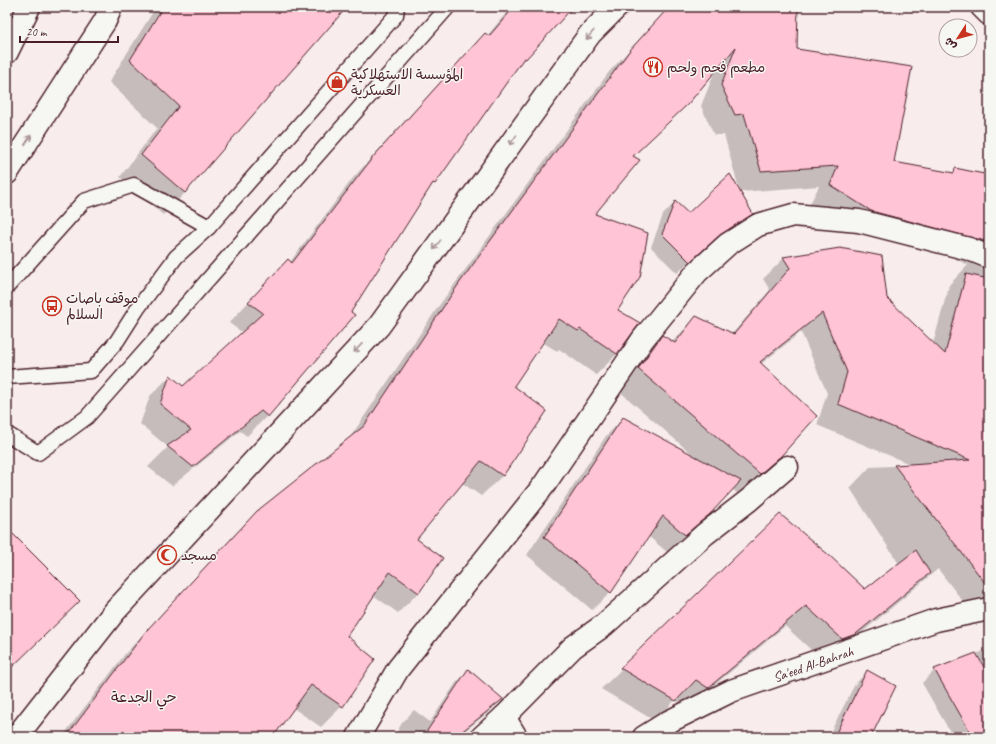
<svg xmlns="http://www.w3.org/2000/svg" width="996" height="744" viewBox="0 0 996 744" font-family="Caveat,'Playpen Sans Arabic',sans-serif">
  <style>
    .shadow { fill: #0003 }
    .building { fill: #ffc4d6; stroke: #4a1f2b }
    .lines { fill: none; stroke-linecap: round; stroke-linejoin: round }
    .service-casing { stroke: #4a1f2b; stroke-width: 17 }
    .minor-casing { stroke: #4a1f2b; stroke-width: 25 }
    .tertiary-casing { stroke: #4a1f2b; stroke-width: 25 }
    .secondary-casing { stroke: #4a1f2b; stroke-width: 25 }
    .service { stroke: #f6f6f2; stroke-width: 14 }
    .minor { stroke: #f6f6f2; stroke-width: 22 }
    .tertiary { stroke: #f6f6f2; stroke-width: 22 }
    .secondary { stroke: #f6f6f2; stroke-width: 22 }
    .oneway { stroke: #a99598 }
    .labels { text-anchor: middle; stroke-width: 3; stroke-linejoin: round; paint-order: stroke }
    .poi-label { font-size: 14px; fill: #4a1f2b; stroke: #f6f6f2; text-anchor: start }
    .street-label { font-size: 14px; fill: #4a1f2b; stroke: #f6f6f2 }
    .neighbourhood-label { font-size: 15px; fill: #4a1f2b; stroke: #f6f6f2 }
  </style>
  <rect width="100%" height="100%" fill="#f8ecec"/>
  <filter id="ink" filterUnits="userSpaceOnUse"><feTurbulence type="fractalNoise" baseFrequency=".025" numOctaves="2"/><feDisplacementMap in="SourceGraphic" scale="8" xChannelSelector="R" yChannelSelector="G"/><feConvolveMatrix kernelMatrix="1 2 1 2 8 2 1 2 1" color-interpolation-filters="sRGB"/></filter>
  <g filter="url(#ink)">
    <!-- shadow -->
    <g class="shadow">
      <polygon points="156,7 346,7 185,193 163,215 120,177 157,128 109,82"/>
      <polygon points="511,7 572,7 515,69 434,183 427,190 350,312 354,315 267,416 247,436 240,431 172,486 148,467 168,447 140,424 150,396 170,376 183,387 243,333 229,323 268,281 290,262 353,178 465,55 485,34 487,36"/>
      <polygon points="669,7 797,7 796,50 893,162 951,174 956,169 989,176 989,602 971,612 938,569 835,655 821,659 785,626 687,708 675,700 655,721 601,689 780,516 865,591 899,564 850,488 870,467 912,465 817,425 827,393 801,332 761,364 780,456 738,494 732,489 691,532 667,552 648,536 610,593 592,610 527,555 606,436 623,419 693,455 618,390 641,357 662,336 672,342 696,317 732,334 770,290 763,279 784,258 840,249 886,298 933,344 946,296 948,294 947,293 949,285 968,265 953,258 850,232 809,206 819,186 740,192 724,135 714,135 701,106 715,71 666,125 632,157 594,214 616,311 617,354 596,375 559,349 557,351 542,342 513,387 545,411 502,476 481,496 462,483 416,540 419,592 398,613 373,595 346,636 342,706 321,727 293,708 272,737 62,737 125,654 236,533 349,439 438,307 609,72"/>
      <polygon points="675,202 688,215 752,213 739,226 706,247 677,273 651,247 663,215"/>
      <polygon points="989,649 989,737 953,737 922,683 935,670"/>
      <polygon points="468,671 501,699 489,712 457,737 394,737 402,723 414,710 430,722 456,683"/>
      <polygon points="868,671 869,737 822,737 831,731 855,684"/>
    </g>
    <!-- building -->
    <g class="building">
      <polygon points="163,7 347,7 185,193 141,155 179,106 130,60"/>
      <polygon points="514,7 573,7 526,59 524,58 435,184 433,183 351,312 355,315 268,417 261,411 193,467 167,446 191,430 160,404 170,375 183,386 263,313 248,302 288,259 292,263 373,157 485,33 489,36"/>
      <polygon points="669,7 798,7 797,49 912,67 894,162 954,173 955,168 989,175 989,242 871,211 830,185 838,166 761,171 744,114 735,115 721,85 736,47 688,104 633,156 640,160 595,214 648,233 640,277 618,310 640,323 617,354 580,329 578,331 559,319 514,386 547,411 503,476 481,461 417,539 443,558 419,593 390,572 347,636 375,659 343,707 311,685 273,737 66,737 146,631 257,511 364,426 458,285 630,50"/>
      <polygon points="730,174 753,214 720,235 690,262 662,234 675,201 688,213"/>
      <polygon points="840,248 882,256 887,298 945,354 966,274 989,279 989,588 894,465 970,460 838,404 847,372 822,313 760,362 817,416 781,456 760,474 638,369 662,335 675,343 696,316 734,334 790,268 783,257"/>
      <polygon points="623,417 741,481 710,514 685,535 663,516 611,593 544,537"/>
      <polygon points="780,514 830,556 865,589 916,550 930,573 856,634 842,639 806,606 708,688 696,680 676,701 620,668"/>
      <polygon points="7,528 80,601 7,672"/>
      <polygon points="976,653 989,676 989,737 973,737 934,669"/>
      <polygon points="468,669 503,699 455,737 423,737"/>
      <polygon points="867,670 896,686 871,737 834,737"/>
    </g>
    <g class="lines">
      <!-- service casing -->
      <g class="service-casing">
        <g id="service">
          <polyline points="7,287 84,201 134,185 209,227"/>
          <polyline points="7,377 91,371 117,341 138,308 176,257 209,227 396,15 397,7"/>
          <polyline points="7,434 38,453 87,417 448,7"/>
        </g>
      </g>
      <!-- minor casing -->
      <g class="minor-casing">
        <g id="minor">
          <polyline points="504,717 516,737"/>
          <polyline points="16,737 115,611 379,326 590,34 617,7"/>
          <polyline points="358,737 398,669 544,485 643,339 697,272 728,244 758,225 793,215 859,221 969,249 989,257"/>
          <polyline points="482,737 504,717 573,647 604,625 705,534 749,500 787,467"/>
          <polyline points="644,737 668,722 731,691 936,620 989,609"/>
        </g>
      </g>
      <!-- tertiary casing -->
      <g class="tertiary-casing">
        <polyline id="tertiary" points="982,7 989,14"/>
      </g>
      <!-- secondary casing -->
      <g class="secondary-casing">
        <g id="secondary">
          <polyline points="7,52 29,7"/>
          <polyline points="7,173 105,21 111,7"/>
        </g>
      </g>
      <!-- service -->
      <use href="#service" class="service"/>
      <!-- minor -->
      <use href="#minor" class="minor"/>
      <!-- tertiary -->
      <use href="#tertiary" class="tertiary"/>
      <!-- secondary -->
      <use href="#secondary" class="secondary"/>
    </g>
    <!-- one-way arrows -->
    <defs><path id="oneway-shaft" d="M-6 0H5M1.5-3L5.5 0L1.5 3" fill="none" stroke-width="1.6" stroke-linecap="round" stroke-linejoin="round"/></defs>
    <g class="oneway">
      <use href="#oneway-shaft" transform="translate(590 35) rotate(130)"/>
      <use href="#oneway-shaft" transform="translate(28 140) rotate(-57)"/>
      <use href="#oneway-shaft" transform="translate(513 140) rotate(126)"/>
      <use href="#oneway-shaft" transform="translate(437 245) rotate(126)"/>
      <use href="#oneway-shaft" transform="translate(358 348) rotate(133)"/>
    </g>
  </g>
  <!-- icons -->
  <defs>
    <g id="restaurant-ring" transform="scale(1)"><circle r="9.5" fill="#f6f6f2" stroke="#c8321e" stroke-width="1.5"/><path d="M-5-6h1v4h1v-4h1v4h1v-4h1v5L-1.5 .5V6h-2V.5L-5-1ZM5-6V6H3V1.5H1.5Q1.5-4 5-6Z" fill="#c8321e"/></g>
    <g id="shop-ring" transform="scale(1)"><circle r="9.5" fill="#f6f6f2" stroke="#c8321e" stroke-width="1.5"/><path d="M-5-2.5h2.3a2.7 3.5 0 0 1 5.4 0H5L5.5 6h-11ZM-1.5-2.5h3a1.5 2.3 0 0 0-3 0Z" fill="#c8321e"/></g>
    <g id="bus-ring" transform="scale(1)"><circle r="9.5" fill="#f6f6f2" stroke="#c8321e" stroke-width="1.5"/><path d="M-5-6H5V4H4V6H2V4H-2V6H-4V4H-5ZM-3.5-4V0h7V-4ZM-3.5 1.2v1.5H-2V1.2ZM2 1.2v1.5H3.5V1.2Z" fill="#c8321e"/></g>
    <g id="mosque-ring" transform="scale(1)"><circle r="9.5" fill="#f6f6f2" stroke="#c8321e" stroke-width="1.5"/><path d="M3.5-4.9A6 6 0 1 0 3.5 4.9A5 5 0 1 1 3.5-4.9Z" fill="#c8321e"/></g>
  </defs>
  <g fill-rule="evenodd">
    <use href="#restaurant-ring" x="653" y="67"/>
    <use href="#shop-ring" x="337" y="82"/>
    <use href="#bus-ring" x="52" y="306"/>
    <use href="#mosque-ring" x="167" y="555"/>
  </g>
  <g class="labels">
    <!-- poi labels -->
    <g class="poi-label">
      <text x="667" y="72">مطعم فحم ولحم</text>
      <text x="351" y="79">المؤسسة الاستهلاكية<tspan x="351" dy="16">العسكرية</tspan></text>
      <text x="66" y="303">موقف باصات<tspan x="66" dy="16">السلالم</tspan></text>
      <text x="181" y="560">مسجد</text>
    </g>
    <!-- street labels -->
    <g class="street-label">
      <text transform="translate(813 664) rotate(-19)" y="5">Sa'eed Al-Bahrah</text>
    </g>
    <!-- neighbourhood labels -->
    <g class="neighbourhood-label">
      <text x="144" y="702">حي الجدعة</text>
    </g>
  </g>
  <!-- margin -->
  <rect width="996" height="744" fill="none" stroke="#f6f6f2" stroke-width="24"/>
  <rect x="12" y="12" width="972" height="720" fill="none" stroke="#4a1f2b" stroke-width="1.5" filter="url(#ink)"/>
  <!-- north arrow -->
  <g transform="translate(958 38) rotate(234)"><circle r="19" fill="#f6f6f2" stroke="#b1a0a2"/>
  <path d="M0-3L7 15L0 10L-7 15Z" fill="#c8321e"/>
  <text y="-6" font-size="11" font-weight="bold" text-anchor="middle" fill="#4a1f2b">ش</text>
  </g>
  <!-- scale -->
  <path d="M20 36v6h98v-6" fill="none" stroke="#4a1f2b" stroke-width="2"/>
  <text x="26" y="36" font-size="12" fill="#4a1f2b" stroke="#f6f6f2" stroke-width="3" paint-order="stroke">20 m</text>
</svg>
